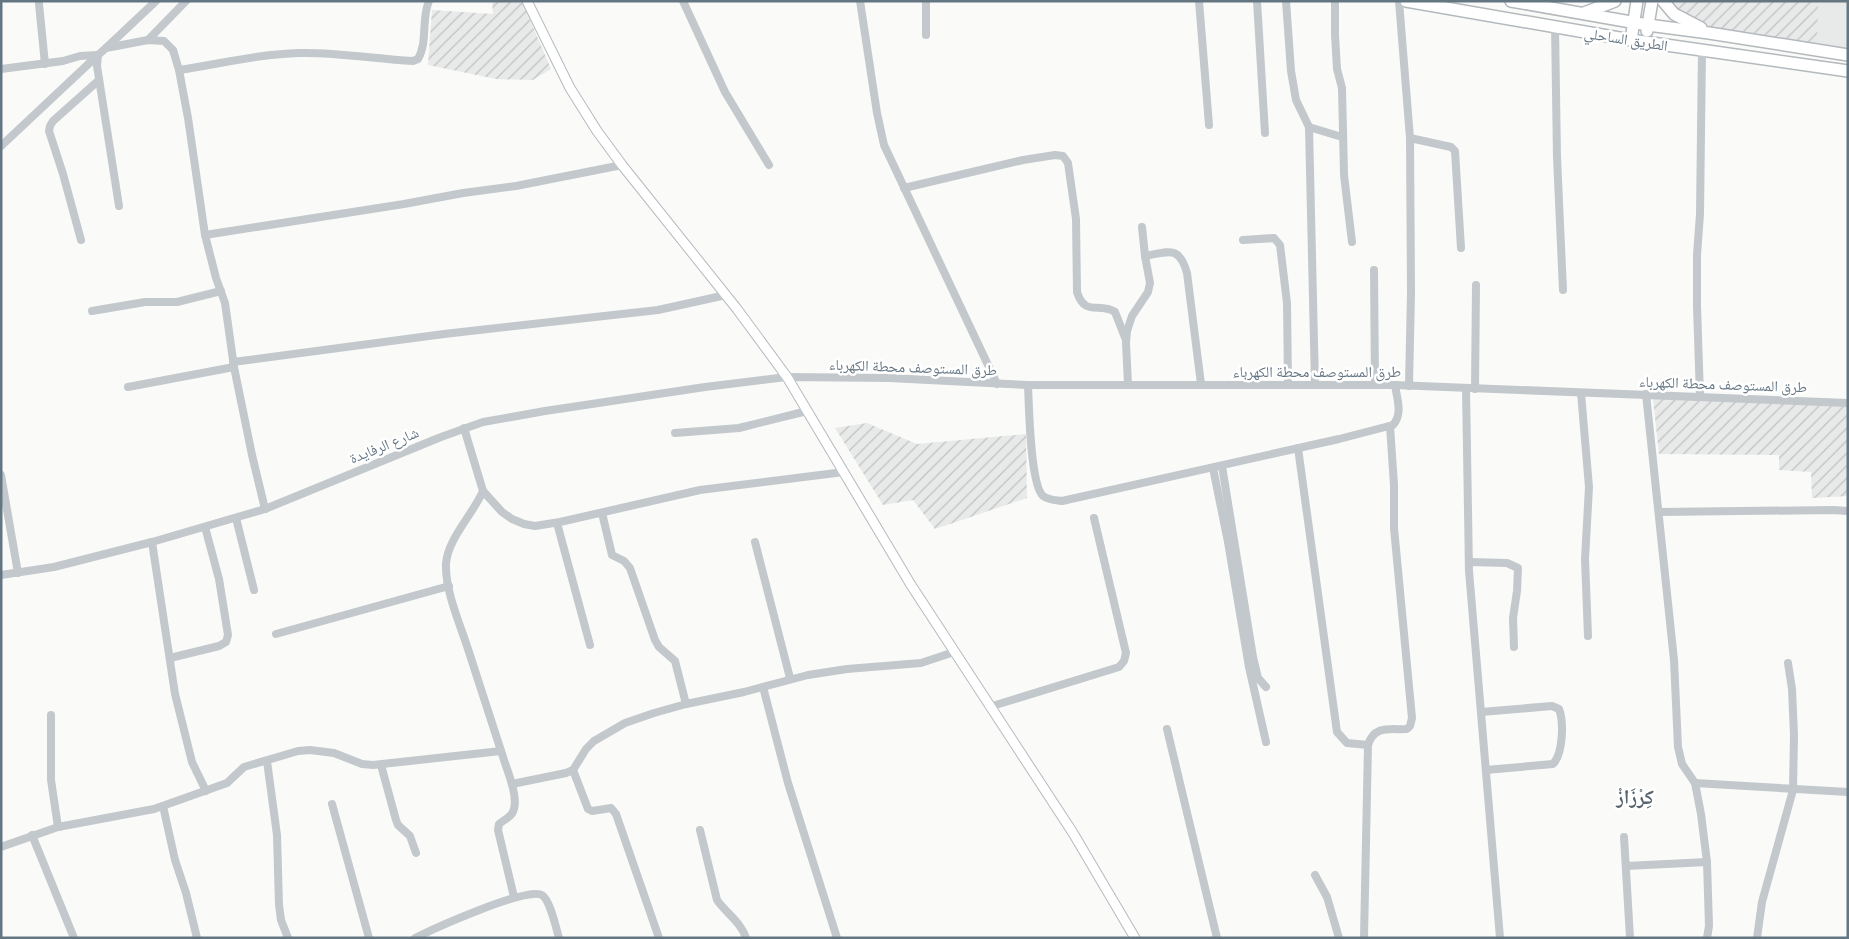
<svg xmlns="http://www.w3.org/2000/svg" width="1849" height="939" font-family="Ubuntu,'Noto Naskh Arabic',sans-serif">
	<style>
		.built { fill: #e8e9e9 }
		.industrial { fill: url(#industrial-furrows) }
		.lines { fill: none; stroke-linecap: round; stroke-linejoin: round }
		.major-casing { stroke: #b5babe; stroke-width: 11 }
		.highway-casing { stroke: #b4b9bd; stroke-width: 14 }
		.minor { stroke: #c3c8cc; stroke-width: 8 }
		.major { stroke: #fff; stroke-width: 9 }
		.highway { stroke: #fff; stroke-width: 11 }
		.labels { text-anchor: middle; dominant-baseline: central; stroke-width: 5; stroke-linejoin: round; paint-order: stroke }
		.street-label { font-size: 15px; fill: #657683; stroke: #fff }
		.district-label { font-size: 20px; font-weight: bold; fill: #57646e; stroke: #fff }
	</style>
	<defs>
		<pattern id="industrial-furrows" width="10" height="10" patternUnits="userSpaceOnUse" patternTransform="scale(1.25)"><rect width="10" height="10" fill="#e8e9e9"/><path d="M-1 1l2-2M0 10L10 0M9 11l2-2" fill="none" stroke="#c0c1c2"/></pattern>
	</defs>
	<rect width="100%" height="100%" fill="#fafaf8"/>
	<path class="built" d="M1663,1H1848V55Z"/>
	<g class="industrial">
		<path d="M492,1H522L551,69L533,80L496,79L428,65L432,10L493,14Z"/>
		<path d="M1663,1H1818L1817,50L1709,33Z"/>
		<path d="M1652,391L1848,404V496L1812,498L1811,472L1779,470V455L1659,454Z"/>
		<path d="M867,423L917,444L1026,434L1027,498L935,529L913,500L883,505L835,428Z"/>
	</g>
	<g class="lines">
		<defs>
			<path id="major" d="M527,1L570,88L597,131L622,165L737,309L787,377L911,585L1073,833L1135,938"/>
			<g id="highway">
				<path d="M1406,1L1631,40L1848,71"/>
				<path d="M1511,1L1648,25L1709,33L1848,55"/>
				<path d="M1663,1L1674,14L1701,28"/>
				<path d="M1584,13L1615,1"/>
				<path d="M1647,31L1652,1"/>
				<path d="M1631,40L1637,1"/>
			</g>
		</defs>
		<use href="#major" class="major-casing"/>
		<use href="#highway" class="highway-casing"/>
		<g class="minor">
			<path d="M683,1L725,92L769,165"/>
			<path d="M860,1L877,113L884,145L997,384"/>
			<path d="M926,1V35"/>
			<path d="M1199,1L1209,125"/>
			<path d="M1257,1L1265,133"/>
			<path d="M1286,1L1291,71L1296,100L1309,127L1315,385"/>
			<path d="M1335,1V35L1337,69L1342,88L1344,175L1352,242"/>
			<path d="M1399,1L1410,138L1411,292L1409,386"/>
			<path d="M39,4L45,64"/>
			<path d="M1555,27L1557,157L1563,290"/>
			<path d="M148,40L186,1"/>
			<path d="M106,48L156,1"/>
			<path d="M98,55L97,66L119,206"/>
			<path d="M1,69L63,61L80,56L98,55L106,48L148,40L164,41L173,50L179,70L188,118L205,235L216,278L225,303L234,367L252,455L265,509"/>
			<path d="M179,70C219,64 259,54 299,53C337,52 375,59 413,61L418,59C428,42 421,19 429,1"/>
			<path d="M1309,127L1342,137"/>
			<path d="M1410,138L1451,147L1455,151L1461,248"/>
			<path d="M1,146L98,55"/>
			<path d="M904,188L1023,160L1055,155L1063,156L1068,163L1076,219L1077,292C1085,317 1099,302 1115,312L1126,340"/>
			<path d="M205,235L404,204L463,193L516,186L622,165"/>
			<path d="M81,240L63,174L49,131L50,126L53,121L99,80"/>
			<path d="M1243,240L1274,238L1280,245L1287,303L1288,384"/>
			<path d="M1145,256C1169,252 1179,245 1187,273L1201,384"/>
			<path d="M1374,270L1375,385"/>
			<path d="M92,311L145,302H177L221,291"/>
			<path d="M233,362L444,334L658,310L726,295"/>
			<path d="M1128,384L1126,343L1127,331L1132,316L1148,292L1150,283L1145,256L1142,227"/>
			<path d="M1028,385C1029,405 1030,484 1043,496C1048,500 1056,500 1062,501L1339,439L1393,425C1403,414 1397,399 1395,385"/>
			<path d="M128,387L234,367"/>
			<path d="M1466,389L1469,571L1500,938"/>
			<path d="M1475,389L1476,285"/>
			<path d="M1581,393L1589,487L1585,559L1588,636"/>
			<path d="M1646,394L1674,660L1678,747L1682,764L1695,783L1701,814L1707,862L1709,926L1707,938"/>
			<path d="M1700,397L1697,306V255L1700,214L1702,50"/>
			<path d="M464,428L483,491C473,514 447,540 446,564C445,591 460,624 468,649C480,685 491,721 503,757C507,770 518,795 514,809C512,817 505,819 499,824L498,830L514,897"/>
			<path d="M675,433L739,428L807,411"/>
			<path d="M1298,448L1337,732L1347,743L1368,745"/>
			<path d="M1222,466L1253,657L1258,678L1266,687"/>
			<path d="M1213,468L1228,542L1249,667L1266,742"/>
			<path d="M1,475L18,573"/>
			<path d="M483,491L502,512L512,519L524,524L535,526L560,522L700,490L844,472"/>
			<path d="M1659,512L1833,510L1848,511"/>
			<path d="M602,513L612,555L624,561L630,568L655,640L659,647L675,661L686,704"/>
			<path d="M236,518L254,590"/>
			<path d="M557,523L590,645"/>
			<path d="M152,542L175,694L192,762L206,791"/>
			<path d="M755,542L790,678"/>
			<path d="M1469,562L1507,563L1518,568L1517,591L1513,618L1514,647"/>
			<path d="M1,575L54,567L152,542L265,509L441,437L483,422L545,411L705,387L787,377L889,378L1028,385H1395L1848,403"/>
			<path d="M276,634L449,586"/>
			<path d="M170,658L219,646L226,642L228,635L219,579L205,527"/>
			<path d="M763,687L788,783L837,938"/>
			<path d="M989,707L1119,667L1124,661L1126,653L1094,518"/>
			<path d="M1481,712L1552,706L1559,709C1564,722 1563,754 1553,764L1486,770"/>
			<path d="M51,715V780L58,827"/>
			<path d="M1167,729L1217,938"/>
			<path d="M267,761L277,835L279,905L281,920L288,938"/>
			<path d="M381,765L396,820L398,825L410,836L416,853"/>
			<path d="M573,770L588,809L592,811L611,808L616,814L659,938"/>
			<path d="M1695,783L1848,792"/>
			<path d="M512,784L566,773L573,770L586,749L594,741L625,723L654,713L686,704L744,692L808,675L847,669L921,663L954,652"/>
			<path d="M332,804L369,938"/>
			<path d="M163,806L175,860L186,893L197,938"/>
			<path d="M700,830L717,900C726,913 741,922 746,938"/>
			<path d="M32,835L74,938"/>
			<path d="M1624,837L1630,938"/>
			<path d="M1,847L58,827L154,809L227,783L244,767L298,751L310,750L334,753L362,764L373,765L501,751"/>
			<path d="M1626,866L1707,862"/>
			<path d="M1315,875L1327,897L1339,938"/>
			<path d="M415,938C433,929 528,886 542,895C550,900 556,928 559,938"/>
			<path d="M1364,938L1368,745C1374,725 1389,730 1407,729L1410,726L1412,718L1394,528V485L1390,426"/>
			<path d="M1757,938L1762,902L1793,790L1794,735L1792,689L1788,663"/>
		</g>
		<use href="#major" class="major"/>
		<use href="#highway" class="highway"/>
	</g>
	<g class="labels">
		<g class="street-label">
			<text transform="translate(1626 39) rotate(9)">الطريق الساحلي</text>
			<text transform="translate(913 367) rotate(2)">طرق المستوصف محطة الكهرباء</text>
			<text x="1317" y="371">طرق المستوصف محطة الكهرباء</text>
			<text transform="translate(1723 384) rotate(2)">طرق المستوصف محطة الكهرباء</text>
			<text transform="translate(384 445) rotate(-22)">شارع الرفايدة</text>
		</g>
		<g class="district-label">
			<text x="1635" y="796">كِرْزَازْ</text>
		</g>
	</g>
	<rect width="1849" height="939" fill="none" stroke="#657683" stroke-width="5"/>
</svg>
